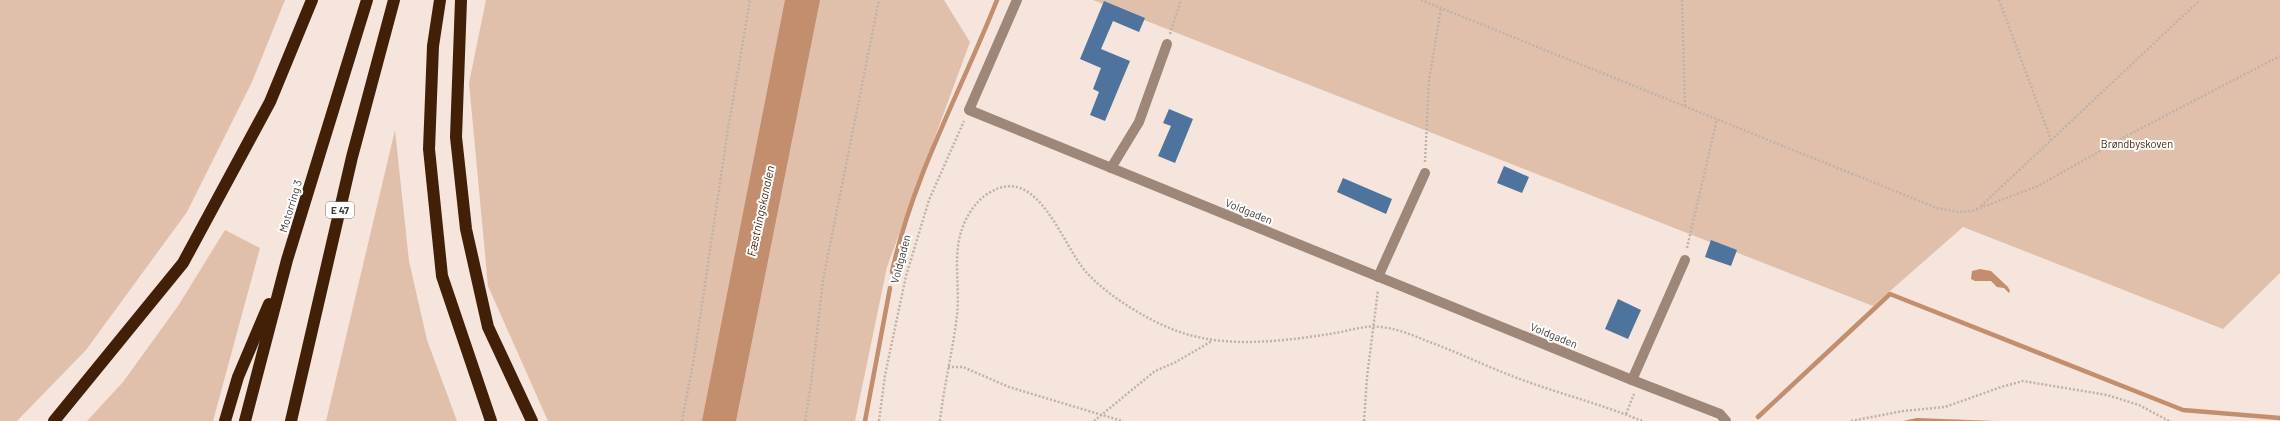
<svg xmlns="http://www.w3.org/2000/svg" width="2280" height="421" font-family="Barlow,sans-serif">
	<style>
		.green { fill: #e1c0ab }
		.water { fill: #c28e6d }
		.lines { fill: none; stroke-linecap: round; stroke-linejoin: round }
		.stream { stroke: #c28e6d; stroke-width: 4.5 }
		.building { fill: #4e739d }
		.path { stroke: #bfb2aa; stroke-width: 2.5; stroke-dasharray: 2 2; stroke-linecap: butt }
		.minor { stroke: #9e8779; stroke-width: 10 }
		.highway { stroke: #422007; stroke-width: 12 }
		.labels { text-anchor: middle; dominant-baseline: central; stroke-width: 4; stroke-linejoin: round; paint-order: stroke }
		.shield { fill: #fff; stroke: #7a7673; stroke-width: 1 }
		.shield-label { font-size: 10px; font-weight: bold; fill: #413b37 }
		.park-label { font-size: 11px; fill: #4a270d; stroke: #fff }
		.street-label { font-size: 11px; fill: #413b37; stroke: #fff }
		.water-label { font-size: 12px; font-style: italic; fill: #421f05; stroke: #fff }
	</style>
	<rect width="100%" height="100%" fill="#f5e5dc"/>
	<g class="green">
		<path d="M0,0H285L252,82L187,212L86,350L17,421H0Z"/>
		<path d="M486,0H944L970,42L887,267L855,421H548L488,286L469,83Z"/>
		<path d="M1093,0H2280V273L2223,329L1963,227L1873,306Z"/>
		<path d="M395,130L409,261L427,340L457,421H326Z"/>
		<path d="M225,230L260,248L213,421H87L123,382L178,306Z"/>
	</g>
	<g class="water">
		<path d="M785,0H820L736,421H702Z"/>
		<path d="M1980,269L1991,271L2008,287L2010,291L2009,293L2004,288L1997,287L1991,281H1975L1971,279L1972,271Z"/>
		<path d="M1917,418L1995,421H1903Z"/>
	</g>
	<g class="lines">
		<g class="stream">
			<path d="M892,272C912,178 962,89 997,0"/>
			<path d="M1758,417L1890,294L2183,410L2280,418"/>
			<path d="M865,421L890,288"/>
		</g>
	</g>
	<g class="building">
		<path d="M1104,1L1145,18L1139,32L1113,21L1101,49L1130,61L1105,121L1090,115L1099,92L1093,89L1101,68L1080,59Z"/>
		<path d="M1169,109L1193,119L1175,163L1158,156L1171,126L1163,123Z"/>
		<path d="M1504,166L1529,177L1522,193L1497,183Z"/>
		<path d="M1343,178L1392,199L1386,214L1337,192Z"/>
		<path d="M1711,240L1737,250L1731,266L1705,257Z"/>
		<path d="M1618,299L1641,310L1628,339L1605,329Z"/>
	</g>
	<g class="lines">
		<g class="path">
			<path d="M1421,0L1937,208L1959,212L1972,211L2038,186L2134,132L2280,56"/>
			<path d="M1682,0L1685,107"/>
			<path d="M1999,0L2051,140"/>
			<path d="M1170,34L1181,0"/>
			<path d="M1425,162L1429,80L1441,8"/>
			<path d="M1981,206L2200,0"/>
			<path d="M1687,248L1717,119"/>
			<path d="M948,367H963L1009,387L1122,421"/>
			<path d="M1626,414L1634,394"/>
			<path d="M682,421L694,358L728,129L750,0"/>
			<path d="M805,421L811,384L823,280L879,0"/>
			<path d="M879,421L885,375L906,276L929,200L964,121"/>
			<path d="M940,421C944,385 953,350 957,315C960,288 953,258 961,232C965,218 976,200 989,193C1038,162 1062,246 1087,273C1107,295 1144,318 1172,329C1223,350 1284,341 1336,333C1351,330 1366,325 1380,327C1396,328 1412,335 1427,341C1462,354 1496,371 1531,383C1568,396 1606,406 1642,421"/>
			<path d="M1094,421L1155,371L1174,363L1212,341"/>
			<path d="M1364,421L1367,377L1378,290"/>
			<path d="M1851,421L1903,411L1945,407L2001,387L2023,381L2107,395L2139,405L2169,421"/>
		</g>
		<g class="minor">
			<path d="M1017,0L969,110L1632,380L1720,414L1726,421"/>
			<path d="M1111,168L1139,122L1167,44"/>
			<path d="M1378,277L1425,173"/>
			<path d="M1632,380L1685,260"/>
		</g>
		<g class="highway">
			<path d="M440,0L433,46L429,149L442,276L491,421"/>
			<path d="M461,0L456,137L466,229L488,327L532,421"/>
			<path d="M54,421L183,263L270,102L312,0"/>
			<path d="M225,421L238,377L269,304"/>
			<path d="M245,421L287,260L367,0"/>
			<path d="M291,421L352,157L394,0"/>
		</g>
	</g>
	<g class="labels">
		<rect class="shield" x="326" y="202" width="28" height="16" rx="3"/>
		<g class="shield-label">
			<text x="340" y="210">E 47</text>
		</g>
		<g class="park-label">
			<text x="2137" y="143">Brøndbyskoven</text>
		</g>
		<g class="street-label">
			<text transform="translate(290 206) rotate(-73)">Motorring 3</text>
			<text transform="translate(1249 211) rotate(22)">Voldgaden</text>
			<text transform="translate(900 259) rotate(-75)">Voldgaden</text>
			<text transform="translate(1554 335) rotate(22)">Voldgaden</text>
		</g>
		<g class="water-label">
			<text transform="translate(760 211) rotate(-78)">Fæstningskanalen</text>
		</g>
	</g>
</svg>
